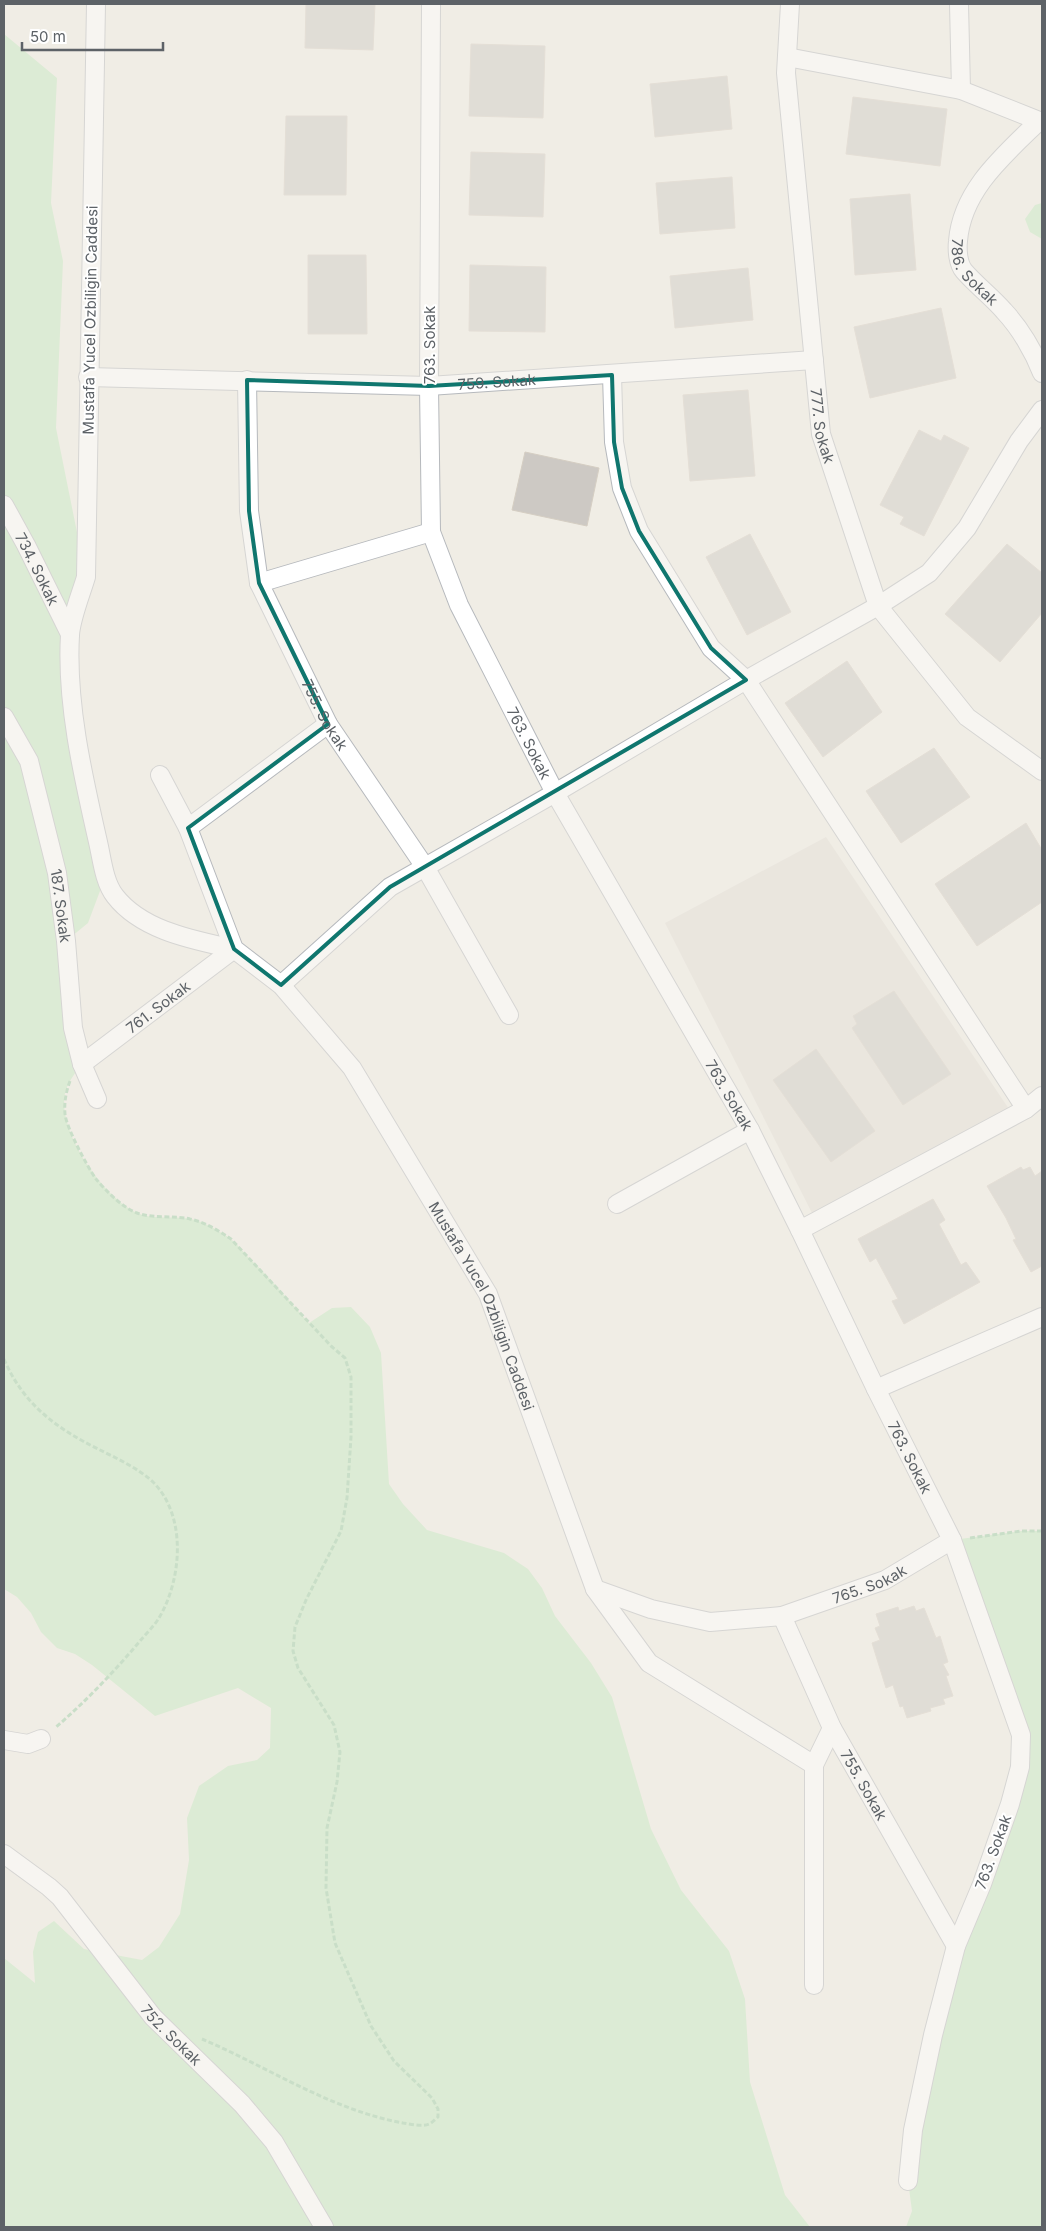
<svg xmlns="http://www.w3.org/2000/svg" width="1046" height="2231" font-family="Inter,sans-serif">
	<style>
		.education { fill: #e2ded6 }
		.green { fill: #c4e9c0 }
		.building { fill: #cdc9c4; stroke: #d5cec3 }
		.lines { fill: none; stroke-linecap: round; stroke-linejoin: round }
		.street-casing { stroke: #b6b9bd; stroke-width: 20 }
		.path { stroke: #9acda4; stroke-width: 3; stroke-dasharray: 5 2.5; stroke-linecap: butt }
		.street { stroke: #fff; stroke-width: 18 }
		.marked { fill: none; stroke: #0f766e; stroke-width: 4; stroke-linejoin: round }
		.labels { text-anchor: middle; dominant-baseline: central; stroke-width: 4; stroke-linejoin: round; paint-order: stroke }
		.street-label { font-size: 15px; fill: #5d6267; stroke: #fff }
	</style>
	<rect width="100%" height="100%" fill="#f0ede5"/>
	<path class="education" d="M826,837L1009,1109L813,1215L665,923Z"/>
	<g class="green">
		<path d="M4,34L57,78L51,203L63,261L56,428L86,577L70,634L106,875L88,923L66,941L82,1064C75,1073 68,1082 65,1093C57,1131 102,1195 135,1212C152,1221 173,1215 191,1219C205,1222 217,1230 228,1237C237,1243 243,1252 250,1259C271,1279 290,1302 309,1323L332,1308L351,1307L370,1327L381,1353L389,1484L403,1504L427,1530L504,1553L528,1569L542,1588L555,1616L591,1663L612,1697L651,1829L681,1890L729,1951L745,1999L750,2082L785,2195L810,2227H4V1958L35,1983L33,1952L38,1932L54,1921L84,1949L142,1960L159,1947L180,1914L189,1860L187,1818L199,1786L228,1766L257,1760L270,1748L271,1708L238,1688L155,1716L92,1665L75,1654L57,1648L41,1632L31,1613L17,1597L4,1589Z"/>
		<path d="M1042,203V239L1030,232L1025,219L1035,205Z"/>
		<path d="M1021,1531H1042V2227H906L912,2211L908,2181L913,2130L1021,1735L952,1540Z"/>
	</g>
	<g class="building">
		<path d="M306,4H375L373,50L305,48Z"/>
		<path d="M471,44L545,46L543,118L469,116Z"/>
		<path d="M727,76L732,129L655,137L650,84Z"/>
		<path d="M853,97L947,109L940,166L846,154Z"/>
		<path d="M286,116H347L346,195H284Z"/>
		<path d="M471,152L545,154L543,217L469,215Z"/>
		<path d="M732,177L735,228L660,234L656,183Z"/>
		<path d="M910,194L916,270L855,275L850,199Z"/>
		<path d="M308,255H366L367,334H308Z"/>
		<path d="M470,265L546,267L545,332L469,331Z"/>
		<path d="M748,268L753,320L675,328L670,276Z"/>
		<path d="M941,308L956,378L870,398L854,327Z"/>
		<path d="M748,390L755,476L690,481L683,395Z"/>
		<path d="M919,430L941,441L944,435L969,448L924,536L900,524L904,517L880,505Z"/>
		<path d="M525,452L599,468L587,526L512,510Z"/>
		<path d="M750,534L791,612L747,635L706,557Z"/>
		<path d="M1007,544L1042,573V613L1000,662L945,614Z"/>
		<path d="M847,661L882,712L823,757L785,703Z"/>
		<path d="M934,748L970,797L901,843L866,791Z"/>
		<path d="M1026,823L1042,850V902L977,946L935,884Z"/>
		<path d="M894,991L951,1074L903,1105L852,1028L857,1024L853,1016Z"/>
		<path d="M816,1049L875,1131L831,1162L773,1080Z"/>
		<path d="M1021,1167L1023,1170L1030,1167L1035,1176L1042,1171V1266L1031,1272L1013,1240L1016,1239L1006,1218L987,1186Z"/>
		<path d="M933,1199L945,1220L939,1224L961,1265L966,1262L980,1282L904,1324L892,1301L898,1299L876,1258L870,1262L858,1239Z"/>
		<path d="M914,1606L916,1611L924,1608L936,1638L940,1636L948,1662L943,1664L949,1675L946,1676L953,1696L943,1699L945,1704L930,1708L931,1711L907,1718L903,1706L900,1707L893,1685L886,1688L872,1643L880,1640L875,1628L880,1626L876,1614L898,1607L899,1611Z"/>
	</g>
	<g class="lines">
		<defs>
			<g id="street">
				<path d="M96,4L86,577C81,594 71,618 70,635C66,703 83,776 98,842C102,859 104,882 115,896C142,931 194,940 234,949"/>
				<path id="s1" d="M431,4L429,386L431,532L459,605L555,793L750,1130L800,1230L876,1389L952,1540L1021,1735L1020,1767L1010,1804L982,1884L956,1946L933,2035L913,2130L908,2181"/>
				<path id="s2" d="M790,4L786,73L821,434L878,606L967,717L1042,771"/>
				<path d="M959,4L961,90"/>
				<path d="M787,57L961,90L1042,122"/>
				<path id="s3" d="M1039,121C1004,155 962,190 958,241C957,250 958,264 964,271C976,285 992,297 1004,311C1020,328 1034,352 1042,373"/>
				<path d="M612,375L614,442L622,488L639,531L711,648L746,680L1026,1109"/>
				<path id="s4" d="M88,377L429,386L814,360"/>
				<path id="s5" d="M247,380L249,511L259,583L328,724L425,867L509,1015"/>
				<path id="s6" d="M4,505L26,545L70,634"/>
				<path d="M259,583L431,532"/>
				<path id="s7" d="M4,717L29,761L57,873L66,941L73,1028L82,1064L97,1099"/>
				<path id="s8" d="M160,775L188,828L234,949L281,985L352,1068L488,1294L595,1589L649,1663L814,1765L832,1728"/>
				<path d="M188,828L328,724"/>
				<path d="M281,985L390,887L555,793L746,680L878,606L929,573L967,528L1019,441L1042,410"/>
				<path id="s9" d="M82,1064L234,949"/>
				<path d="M617,1204L750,1130"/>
				<path d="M800,1230L1026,1109L1042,1096"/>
				<path d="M876,1389L1042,1317"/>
				<path id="s10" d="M595,1589L651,1609L710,1622L782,1616L885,1580L952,1540"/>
				<path id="s11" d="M782,1616L832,1728L956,1946"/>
				<path d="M4,1740L28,1744L41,1739"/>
				<path d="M814,1765V1985"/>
				<path id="s12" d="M4,1854L49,1887L60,1897L153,2017L242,2104L274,2142L324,2227"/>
			</g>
		</defs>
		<use href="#street" class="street-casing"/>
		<g class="path">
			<path d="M70,1081C66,1092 64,1102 65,1114C66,1127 88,1168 96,1179C106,1191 123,1208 137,1213C154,1219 173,1215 190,1219C205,1222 219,1231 231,1239L331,1346L345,1358L351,1377V1437L347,1498L341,1531L306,1600L295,1627L293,1651L298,1668L334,1725L340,1752L337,1782L327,1828L326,1888L335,1943L371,2026L394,2061L432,2098L438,2109V2117C435,2119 432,2123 429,2124C421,2127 411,2124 403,2123C331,2110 268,2067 202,2039"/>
			<path d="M4,1359C23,1404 56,1428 98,1449C116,1458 138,1468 153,1482C187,1516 182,1579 159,1618C154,1626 146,1634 140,1641C114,1672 85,1702 55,1728"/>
			<path d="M970,1538L1021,1531H1042"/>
		</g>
		<use href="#street" class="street"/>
	</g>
	<path d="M0 0H1046V2231H0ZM612,375L614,442L622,488L639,531L711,648L746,680L390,887L281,985L234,949L188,828L328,724L259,583L249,511L247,380L429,386Z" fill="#f0ede5" fill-opacity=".55" fill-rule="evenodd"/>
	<path class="marked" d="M612,375L614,442L622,488L639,531L711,648L746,680L390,887L281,985L234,949L188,828L328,724L259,583L249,511L247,380L429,386Z"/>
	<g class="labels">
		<g class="street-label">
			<text stroke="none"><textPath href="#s3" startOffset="185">786. Sokak</textPath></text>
			<text transform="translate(90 320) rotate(-89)">Mustafa Yucel Ozbiligin Caddesi</text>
			<text transform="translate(429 345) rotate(-90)">763. Sokak</text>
			<text stroke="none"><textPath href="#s4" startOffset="409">759. Sokak</textPath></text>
			<text stroke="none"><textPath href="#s2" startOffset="424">777. Sokak</textPath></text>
			<text stroke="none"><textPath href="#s6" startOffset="72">734. Sokak</textPath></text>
			<text stroke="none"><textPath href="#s5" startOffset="351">755. Sokak</textPath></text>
			<text stroke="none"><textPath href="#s1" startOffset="761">763. Sokak</textPath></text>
			<text stroke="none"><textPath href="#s7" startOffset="199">187. Sokak</textPath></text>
			<text stroke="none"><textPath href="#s9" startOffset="95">761. Sokak</textPath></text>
			<text stroke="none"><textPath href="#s1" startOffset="1166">763. Sokak</textPath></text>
			<text stroke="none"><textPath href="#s8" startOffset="630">Mustafa Yucel Ozbiligin Caddesi</textPath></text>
			<text stroke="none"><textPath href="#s1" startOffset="1571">763. Sokak</textPath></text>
			<text stroke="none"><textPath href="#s10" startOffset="285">765. Sokak</textPath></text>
			<text stroke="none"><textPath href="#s11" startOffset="188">755. Sokak</textPath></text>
			<text transform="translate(993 1852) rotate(-70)">763. Sokak</text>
			<text stroke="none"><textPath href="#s12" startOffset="248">752. Sokak</textPath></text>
		</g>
	</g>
	<rect width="1046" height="2231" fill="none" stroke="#5d6267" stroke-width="10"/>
	<path d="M22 42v8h141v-8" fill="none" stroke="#5d6267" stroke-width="2.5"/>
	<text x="30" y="42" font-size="15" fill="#5d6267" stroke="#ffffff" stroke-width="4" paint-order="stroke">50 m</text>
</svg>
